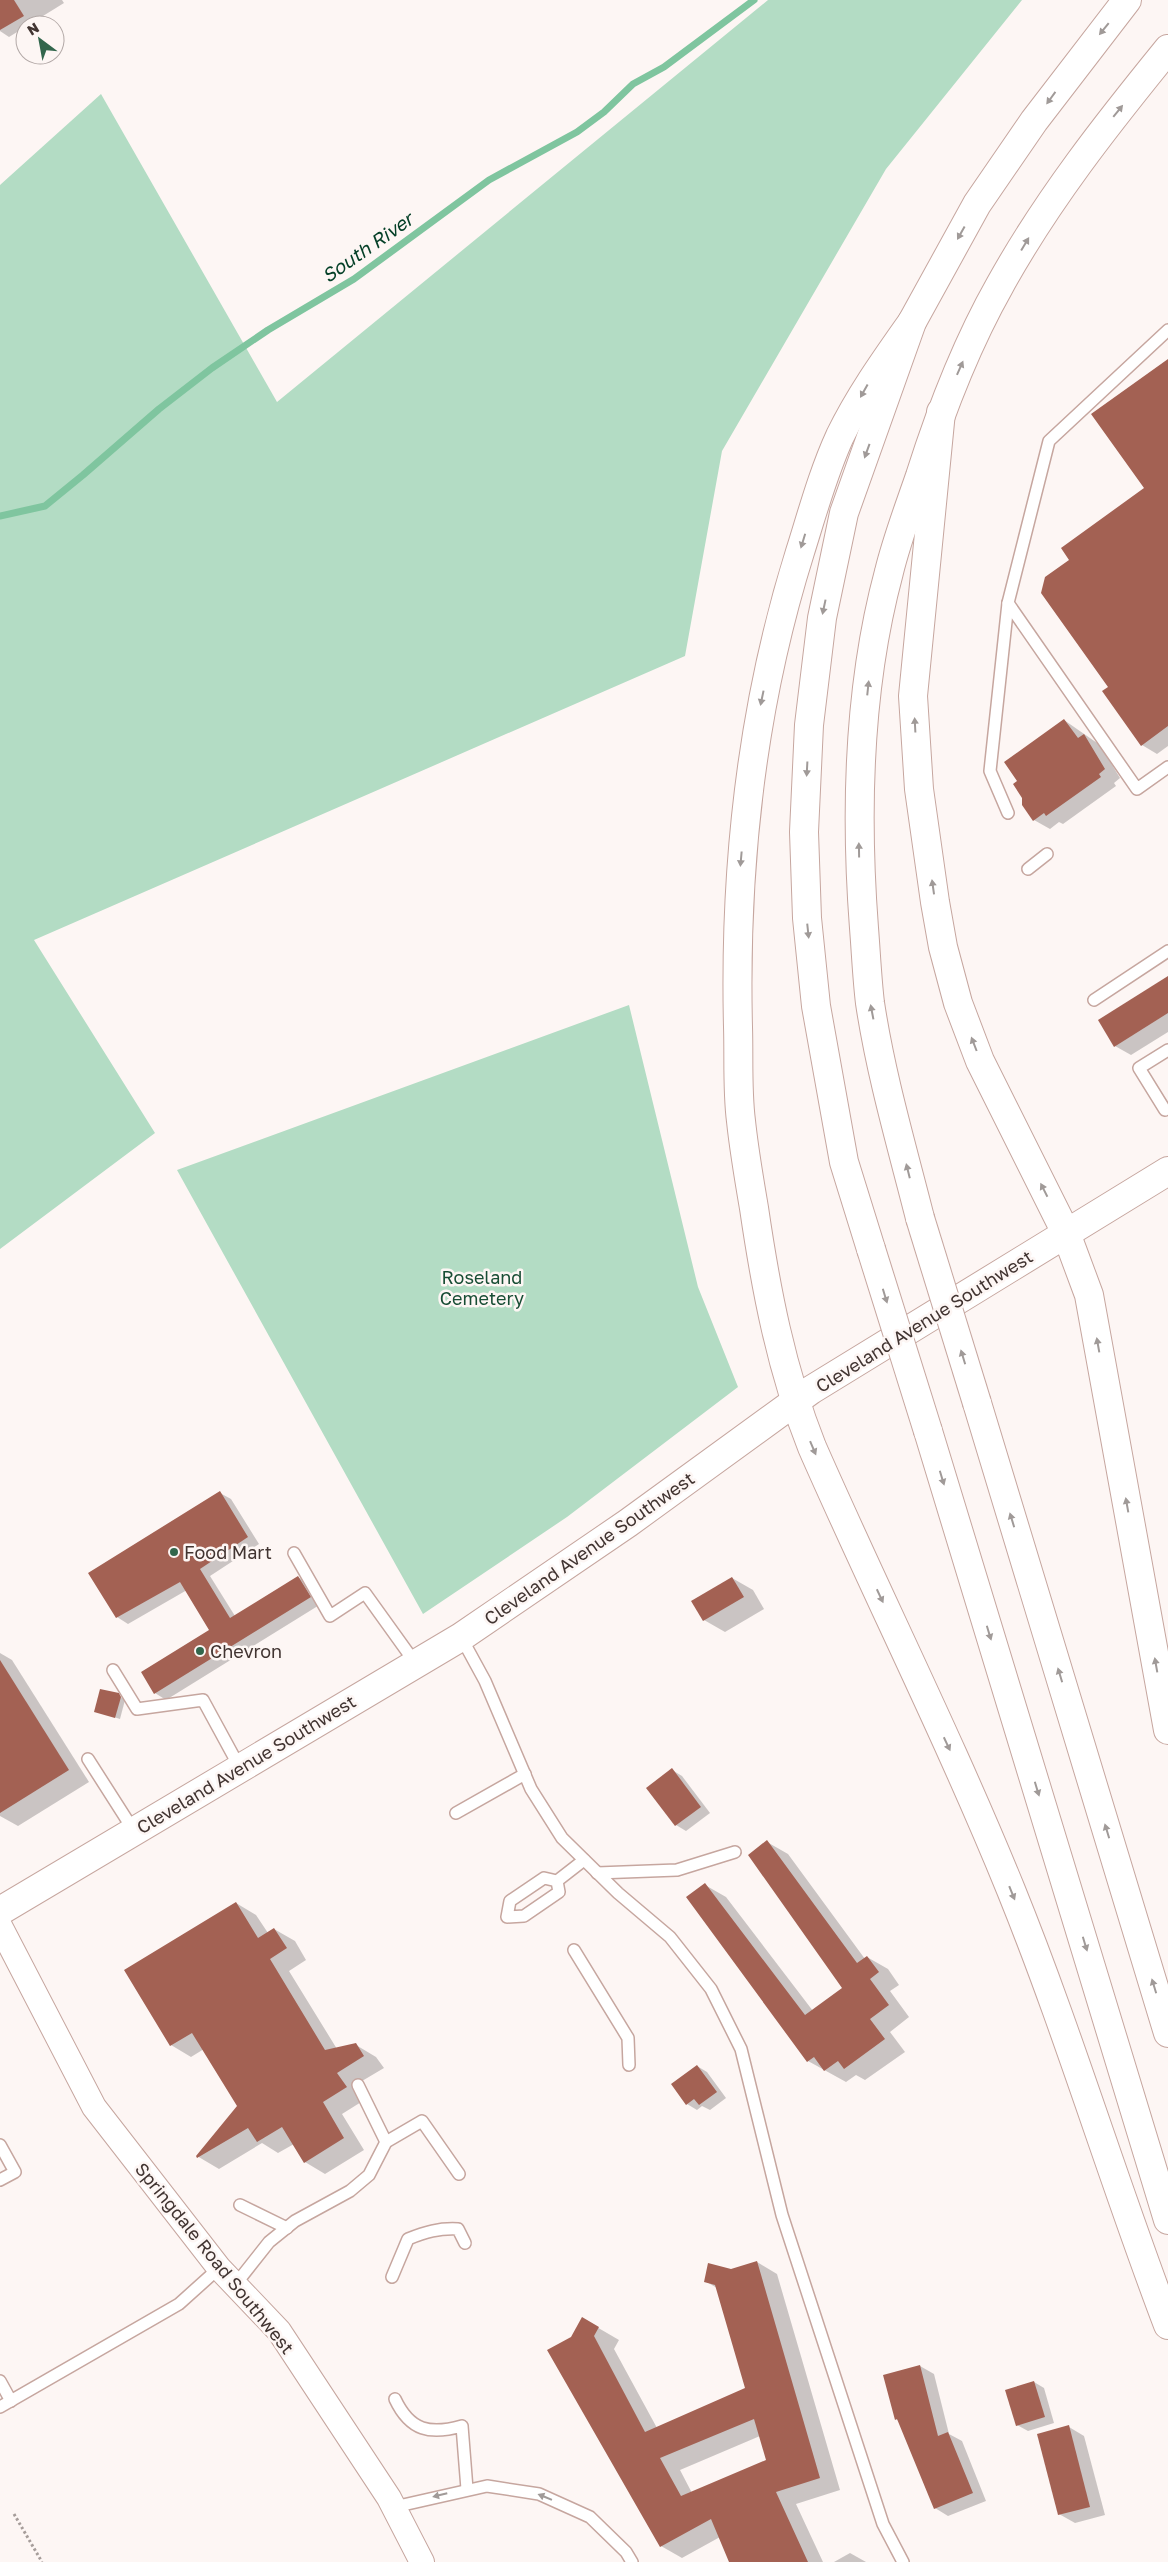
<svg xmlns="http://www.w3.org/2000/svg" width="1168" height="2562" font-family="'Golos Text',sans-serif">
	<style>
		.green { fill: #b3dcc4 }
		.shadow { fill: #0003; fill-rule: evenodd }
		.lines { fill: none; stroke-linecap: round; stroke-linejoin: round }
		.stream { stroke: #7fc59f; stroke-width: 7 }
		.building { fill: #a36153; fill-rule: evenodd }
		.lane-casing { stroke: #c6a69f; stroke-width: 14 }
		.street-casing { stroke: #c6a69f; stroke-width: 26 }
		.secondary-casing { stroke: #c6a69f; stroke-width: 30 }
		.highway-casing { stroke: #c6a69f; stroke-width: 30 }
		.path { stroke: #a69d9a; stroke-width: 3; stroke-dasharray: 2.5 2.5; stroke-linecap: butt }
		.lane { stroke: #fff; stroke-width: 11 }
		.street { stroke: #fff; stroke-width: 24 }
		.secondary { stroke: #fff; stroke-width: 28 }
		.highway { stroke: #fff; stroke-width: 28 }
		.highway-bridge-casing { stroke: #c6a69f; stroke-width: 30; stroke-linecap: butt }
		.highway-bridge { stroke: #fff; stroke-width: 28 }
		.oneway { fill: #a09a98 }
		.poi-dot { fill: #32664c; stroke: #fdf6f4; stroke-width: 2 }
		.labels { text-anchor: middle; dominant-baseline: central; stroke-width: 5; stroke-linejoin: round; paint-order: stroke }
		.park-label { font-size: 18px; fill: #174d34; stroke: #fdf6f4 }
		.street-label { font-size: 18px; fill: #413431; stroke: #fdf6f4 }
		.poi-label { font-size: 18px; fill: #413431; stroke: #fdf6f4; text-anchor: start }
		.water-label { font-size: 19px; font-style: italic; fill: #054028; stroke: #fdf6f4 }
	</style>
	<rect width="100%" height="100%" fill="#fdf6f4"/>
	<g class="green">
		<path d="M768,0H1022L886,169L722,451L685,656L34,940L155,1133L0,1249V185L101,94L277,402Z"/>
		<path d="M629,1005L698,1287L738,1387L567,1517L423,1614L177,1170Z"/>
	</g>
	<g class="shadow">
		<path d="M0,0H62L64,3L9,37L0,31Z"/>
		<path d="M1168,361V746L1157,754L1142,745L1110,687L1071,560L1145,489Z"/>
		<path d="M1064,720L1100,745L1120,778L1114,783L1116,786L1063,824L1059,822L1050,829L1034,820L1023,804L1024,798L1019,781Z"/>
		<path d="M1168,978V1032L1131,1055L1115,1046Z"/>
		<path d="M220,1493L231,1499L259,1544L210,1576L235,1616L298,1577L310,1584L321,1604L166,1700L155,1693L211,1630L187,1590L128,1624L117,1617Z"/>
		<path d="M732,1578L753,1590L764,1609L725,1632L704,1620Z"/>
		<path d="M0,1653L12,1660L89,1782L18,1826L0,1816Z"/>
		<path d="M118,1695L125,1700L120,1719L95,1711Z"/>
		<path d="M672,1770L682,1776L710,1813L686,1831L676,1825Z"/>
		<path d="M767,1842L788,1854L865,1959L867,1957L888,1969L899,1985L890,1991L909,2017L890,2032L905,2052L865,2080L856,2075L846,2082L808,2061L688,1897L705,1885L726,1897L813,2011L843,1988Z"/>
		<path d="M236,1903L256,1915L268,1933L274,1929L295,1941L306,1960L289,1971L337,2049L356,2045L376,2057L384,2068L357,2084L366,2099L342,2114L364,2150L325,2174L305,2162L294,2144L278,2153L262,2143L219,2169L197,2156L238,2106L204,2049L191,2057L171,2045Z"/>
		<path d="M697,2066L707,2072L726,2098L710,2110L702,2106L697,2110L687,2104Z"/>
		<path d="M757,2262L777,2274L840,2490L796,2504L823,2562H730L720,2537L682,2558L661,2546L572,2338L583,2319L619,2340L614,2349L657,2428L746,2389L717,2288L705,2281ZM760,2436L767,2461L692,2493L680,2470Z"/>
		<path d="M920,2366L934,2374L949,2434L962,2441L986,2501L948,2516L935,2508L899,2421L896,2419Z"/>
		<path d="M1034,2382L1044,2388L1054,2423L1028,2431L1017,2425Z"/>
		<path d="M1069,2427L1084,2436L1105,2515L1075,2523L1059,2514Z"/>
		<path d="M850,2553L866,2562H834Z"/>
	</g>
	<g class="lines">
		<path class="stream" d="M0,516L45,506L83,475L159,409L212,368L268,330L354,279L489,180L577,132L604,112L633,84L664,67L754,0"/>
	</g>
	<g class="building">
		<path d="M0,0H14L24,16L0,30Z"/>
		<path d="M1168,359V726L1141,746L1102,691L1108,687L1041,593L1045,577L1069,560L1061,548L1144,488L1091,414Z"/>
		<path d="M1064,719L1078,738L1084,734L1105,769L1099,774L1101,777L1046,816L1044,813L1033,821L1022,805V798L1013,784L1017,781L1004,762Z"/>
		<path d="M1168,976V1013L1114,1047L1098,1020Z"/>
		<path d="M220,1491L248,1537L200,1569L230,1618L298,1576L311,1597L154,1694L141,1672L209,1630L180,1582L116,1618L88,1573Z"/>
		<path d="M732,1577L744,1597L703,1621L691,1601Z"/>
		<path d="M0,1660L69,1770L0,1813Z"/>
		<path d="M100,1689L119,1693L121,1697L115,1718L94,1712Z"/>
		<path d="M672,1768L701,1807L675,1826L646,1788Z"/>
		<path d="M767,1840L857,1963L867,1956L879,1972L870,1979L889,2005L870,2019L885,2039L844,2069L838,2061L824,2071L814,2057L807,2062L686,1897L705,1883L805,2015L842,1988L748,1855Z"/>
		<path d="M236,1902L258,1938L274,1928L287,1948L270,1959L325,2050L356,2043L364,2056L337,2073L347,2087L323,2102L344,2138L304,2163L282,2127L257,2142L248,2128L197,2158L196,2156L237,2106L192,2033L170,2046L124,1970Z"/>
		<path d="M697,2065L717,2092L699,2105L694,2099L686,2105L671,2084Z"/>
		<path d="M757,2261L820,2478L776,2492L808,2562H729L711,2519L660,2547L547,2350L571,2337L582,2317L599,2327L594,2336L645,2432L745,2388L715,2285L704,2282L708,2263L731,2269ZM754,2419L766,2460L681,2496L660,2458Z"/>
		<path d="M920,2365L938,2436L948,2432L973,2493L934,2509L897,2419L895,2420L883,2375Z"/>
		<path d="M1034,2381L1045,2417L1016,2426L1005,2390Z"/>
		<path d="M1069,2425L1090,2507L1058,2515L1037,2434Z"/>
	</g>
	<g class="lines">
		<defs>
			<g id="lane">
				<path d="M1168,330L1049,441L1008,603L1137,789L1168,767"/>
				<path d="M1008,603L990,771L1008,813"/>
				<path d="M1028,869L1047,854"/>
				<path d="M1094,1000L1168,951"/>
				<path d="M1165,1110L1139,1068L1168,1050"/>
				<path d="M294,1553L330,1616L365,1593L416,1664"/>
				<path d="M461,1637L485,1681L531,1789L562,1838L618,1893L670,1937L711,1989L741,2049L782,2215L883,2524L903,2562"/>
				<path d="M113,1670L137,1709L203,1700L240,1768"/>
				<path d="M88,1759L134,1831"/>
				<path d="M456,1813L525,1774"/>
				<path d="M597,1873L677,1870L735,1852"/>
				<path d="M557,1881L559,1892L524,1916L507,1917L510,1901L544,1878L557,1881L584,1860"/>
				<path d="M574,1950L628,2038L629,2065"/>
				<path d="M358,2085L386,2142"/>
				<path d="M0,2145L15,2172L0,2180"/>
				<path d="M240,2205L287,2228"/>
				<path d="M392,2277L408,2239C425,2232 439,2228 458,2229L465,2243"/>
				<path d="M235,2285L269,2242L295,2221L350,2191L369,2175L386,2142L422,2121L459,2174"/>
				<path d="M0,2381L11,2401"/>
				<path d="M395,2399C410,2431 430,2435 462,2426L467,2489"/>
				<path d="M0,2407L179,2304L219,2268"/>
				<path d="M394,2507L487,2486L539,2494L590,2517L626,2552L632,2562"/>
			</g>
			<path id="street" d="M0,1926L94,2107L219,2268L279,2331L389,2498L422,2562"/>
			<path id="secondary" d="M0,1911L461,1637L628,1523L811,1390L1168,1171"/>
			<g id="highway">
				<path d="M912,322C886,359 860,395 840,436C823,473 812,514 800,552C751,708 734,865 738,1027C739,1058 737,1090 741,1121C744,1150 749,1179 754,1208C766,1290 781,1369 812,1447C877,1595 950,1740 1011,1890C1069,2033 1113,2181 1168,2325"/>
				<path d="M941,412L913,696L919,789L935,902L943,947L958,1003L980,1061L1066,1233L1089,1295L1168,1730"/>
				<path d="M920,1218C902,1147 881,1076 870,1003C867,978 866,953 864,928C855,810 858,687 889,572C897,539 909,508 920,476C941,410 966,345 1000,285C1047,200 1107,124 1168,49"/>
				<path d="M871,1249L844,1162L816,1006L807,918L804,832L809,725L822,618L844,513L912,322L977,204L1034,121L1127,0"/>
				<path d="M977,1403L1168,2033"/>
				<path d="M928,1431L1168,2220"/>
			</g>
		</defs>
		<use href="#lane" class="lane-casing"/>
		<use href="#street" class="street-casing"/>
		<use href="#secondary" class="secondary-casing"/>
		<use href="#highway" class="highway-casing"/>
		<path class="path" d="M14,2514L42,2562"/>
		<use href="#lane" class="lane"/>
		<use href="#street" class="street"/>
		<use href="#secondary" class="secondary"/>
		<use href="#highway" class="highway"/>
		<defs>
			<g id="highway-bridge">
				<path d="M920,1218L977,1403"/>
				<path d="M871,1249L928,1431"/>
			</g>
		</defs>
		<use href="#highway-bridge" class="highway-bridge-casing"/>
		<use href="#highway-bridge" class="highway-bridge"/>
	</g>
	<defs><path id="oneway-solid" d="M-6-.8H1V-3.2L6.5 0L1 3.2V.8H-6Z" transform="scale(1.25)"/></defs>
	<g class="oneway">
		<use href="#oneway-solid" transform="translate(1104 29) rotate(129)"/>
		<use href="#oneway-solid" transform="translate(1051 98) rotate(126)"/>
		<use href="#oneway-solid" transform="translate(1118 111) rotate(-51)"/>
		<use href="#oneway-solid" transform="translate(961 233) rotate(119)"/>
		<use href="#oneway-solid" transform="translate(1025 244) rotate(-59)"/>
		<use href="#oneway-solid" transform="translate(960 368) rotate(-66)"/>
		<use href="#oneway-solid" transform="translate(864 391) rotate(119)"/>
		<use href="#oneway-solid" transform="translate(867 451) rotate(110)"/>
		<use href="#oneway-solid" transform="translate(803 541) rotate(107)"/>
		<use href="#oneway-solid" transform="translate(824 607) rotate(102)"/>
		<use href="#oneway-solid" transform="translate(868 688) rotate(-84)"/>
		<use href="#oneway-solid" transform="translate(762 698) rotate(102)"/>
		<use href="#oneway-solid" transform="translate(915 725) rotate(-93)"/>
		<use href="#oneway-solid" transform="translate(807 769) rotate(93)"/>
		<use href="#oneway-solid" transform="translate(859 850) rotate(-91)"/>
		<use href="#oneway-solid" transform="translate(741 859) rotate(95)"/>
		<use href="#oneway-solid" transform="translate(933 887) rotate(-98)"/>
		<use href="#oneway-solid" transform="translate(808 931) rotate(84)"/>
		<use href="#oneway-solid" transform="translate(872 1012) rotate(-101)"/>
		<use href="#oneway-solid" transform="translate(974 1044) rotate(-111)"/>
		<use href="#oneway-solid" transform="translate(908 1171) rotate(-104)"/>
		<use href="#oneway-solid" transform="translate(1044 1190) rotate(-117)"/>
		<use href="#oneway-solid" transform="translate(885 1296) rotate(73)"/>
		<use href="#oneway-solid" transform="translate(1098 1345) rotate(-100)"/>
		<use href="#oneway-solid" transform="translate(963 1357) rotate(-107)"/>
		<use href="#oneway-solid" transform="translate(813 1448) rotate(67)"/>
		<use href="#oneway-solid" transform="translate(942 1478) rotate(73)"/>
		<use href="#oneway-solid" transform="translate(1127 1505) rotate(-100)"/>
		<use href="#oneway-solid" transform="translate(1012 1520) rotate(-107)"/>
		<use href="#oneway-solid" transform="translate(880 1596) rotate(65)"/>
		<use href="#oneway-solid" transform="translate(989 1633) rotate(73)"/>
		<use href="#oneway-solid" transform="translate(1156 1665) rotate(-100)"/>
		<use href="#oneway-solid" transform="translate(1060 1675) rotate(-107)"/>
		<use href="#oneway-solid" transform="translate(947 1744) rotate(65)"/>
		<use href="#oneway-solid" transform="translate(1037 1789) rotate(73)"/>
		<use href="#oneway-solid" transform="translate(1107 1831) rotate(-107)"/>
		<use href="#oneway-solid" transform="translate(1012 1893) rotate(68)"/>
		<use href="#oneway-solid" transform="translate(1085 1944) rotate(73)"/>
		<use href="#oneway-solid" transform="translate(1154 1986) rotate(-107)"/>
		<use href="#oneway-solid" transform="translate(440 2495) rotate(166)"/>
		<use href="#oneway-solid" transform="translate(545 2497) rotate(-158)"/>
	</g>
	<g class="poi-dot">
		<circle cx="174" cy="1552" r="5"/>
		<circle cx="200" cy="1651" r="5"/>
	</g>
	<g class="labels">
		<g class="park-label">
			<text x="482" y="1277">Roseland<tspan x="482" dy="21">Cemetery</tspan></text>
		</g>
		<g class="street-label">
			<text transform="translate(924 1321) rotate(-32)">Cleveland Avenue Southwest</text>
			<text transform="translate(589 1548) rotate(-35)">Cleveland Avenue Southwest</text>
			<text transform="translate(246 1764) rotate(-31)">Cleveland Avenue Southwest</text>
			<text transform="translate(215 2258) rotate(51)">Springdale Road Southwest</text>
		</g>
		<g class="poi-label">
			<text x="184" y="1552">Food Mart</text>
			<text x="210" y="1651">Chevron</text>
		</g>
		<g class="water-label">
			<text transform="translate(367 247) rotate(-35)">South River</text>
		</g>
	</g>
	<g transform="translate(40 40) rotate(328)"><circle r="24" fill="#fdf6f4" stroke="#b2a8a6"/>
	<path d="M0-4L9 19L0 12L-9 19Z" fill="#32664c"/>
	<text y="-8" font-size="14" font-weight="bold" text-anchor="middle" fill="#413431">N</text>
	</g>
</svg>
